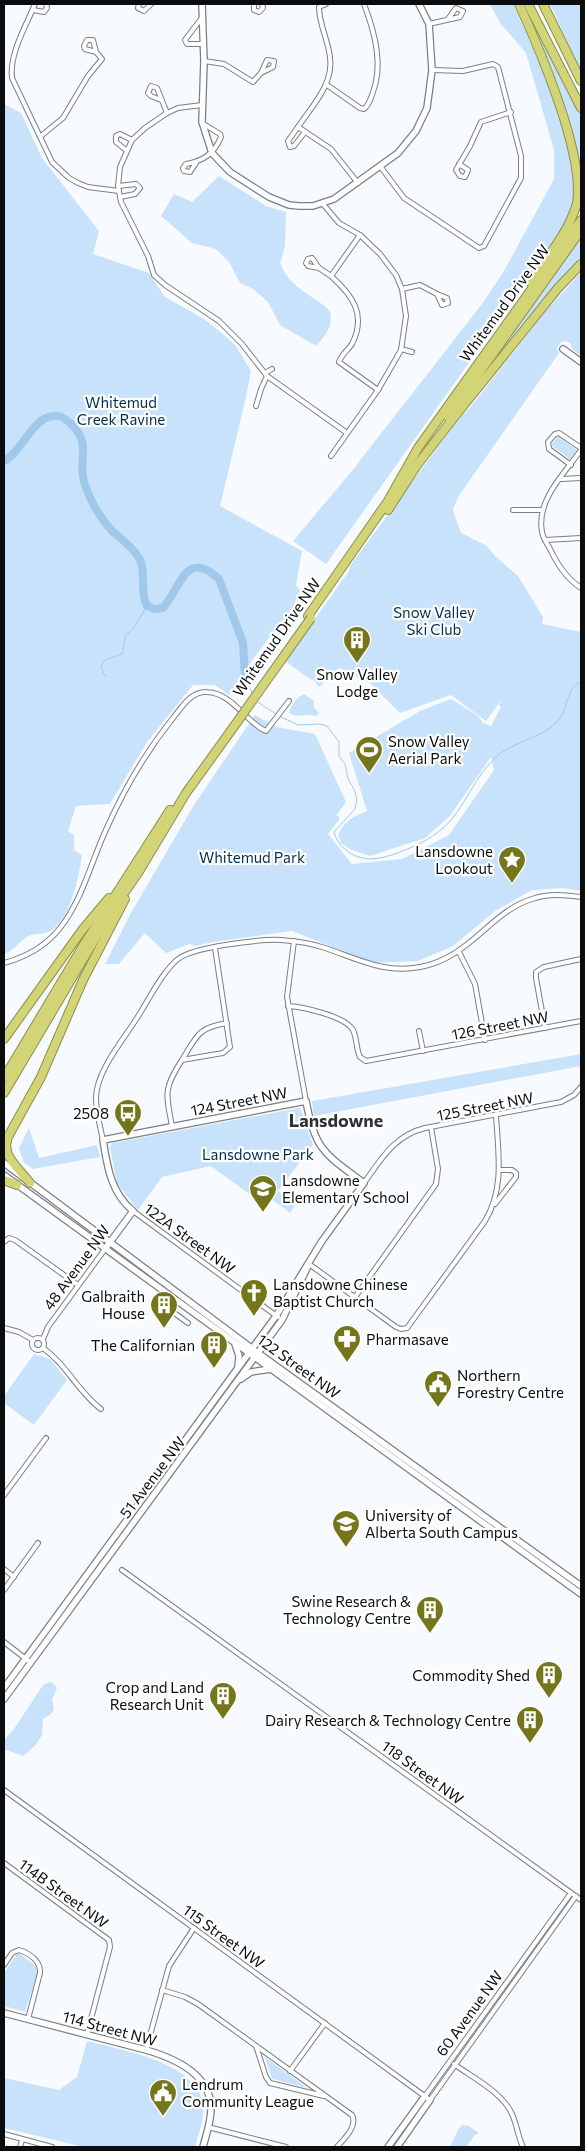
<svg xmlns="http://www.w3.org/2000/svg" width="585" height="2151" font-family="Commissioner,sans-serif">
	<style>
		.green { fill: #c7e2fa }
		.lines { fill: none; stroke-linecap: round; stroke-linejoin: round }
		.stream { stroke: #a0c8eb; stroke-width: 1 }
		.river { stroke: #a0c8eb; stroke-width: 8 }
		.street-casing { stroke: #7b7f83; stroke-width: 6 }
		.secondary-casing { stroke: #7b7f83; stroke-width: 8 }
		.highway-casing { stroke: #8c8e51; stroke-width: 10 }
		.street { stroke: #fff; stroke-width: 4 }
		.secondary { stroke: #fff; stroke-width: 5.5 }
		.highway { stroke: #d2d476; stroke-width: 8 }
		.highway-bridge-casing { stroke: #8c8e51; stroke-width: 10; stroke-linecap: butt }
		.highway-bridge { stroke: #d2d476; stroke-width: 8 }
		.labels { text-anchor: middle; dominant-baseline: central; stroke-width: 4.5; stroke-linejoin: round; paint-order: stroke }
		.street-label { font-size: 15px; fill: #0a0c0d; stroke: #fff }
		.park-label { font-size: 15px; fill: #002f4f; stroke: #fff }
		.poi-label { font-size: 15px; fill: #0a0c0d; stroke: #fff; text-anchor: end }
		.quarter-label { font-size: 18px; font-weight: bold; fill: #2d3134; stroke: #fff }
	</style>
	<rect width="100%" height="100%" fill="#f7fbff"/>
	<g class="green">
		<path d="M490,4H513L547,80L563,121L577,185L572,207L562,229L512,302L326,564L293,541L351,472L482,304L504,271L554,179V150L526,53L500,23Z"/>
		<path d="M550,4H581V72Z"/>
		<path d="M528,16L581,115V165L563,105Z"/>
		<path d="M4,104L21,113L42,158L99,231L93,254L149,273L165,297L204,319L224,335L236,346L251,371L246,397L220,506L302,551L296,585L300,590L293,607L255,656L229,695L215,685H193L147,742L110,804L76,806L68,831L74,835V850L82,855C79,876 70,923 48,932C42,935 35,933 29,936C18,941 17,950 4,954Z"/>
		<path d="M219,176L266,206L286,212L285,247L280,263C290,289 311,293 330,311C333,327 326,335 316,346L280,325L268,302L253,289L240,283L229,262L216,249L192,243L161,216L174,194L192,202Z"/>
		<path d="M581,236V260L551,291L496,358Z"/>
		<path d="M581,272V356L572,349L571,344L566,341L561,342L557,348L559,353L458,497L453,509L454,514L461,533L487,546L495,556L518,576L543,617L542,624L581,632V891L563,888L532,890L495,911L453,946L418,961L372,963L292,931L213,942L195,946L189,944L166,953L145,933L119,964H105L132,911L194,805L255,715L276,727L315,734L346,802L336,816H339V820L328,834L352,864L402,859L449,835L494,770L491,757L449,817L425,838L370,856L352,850L341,843L338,835C343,822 354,816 367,811L349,753L420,711L451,699L478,716L483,723L491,726L501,707L499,705L502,699L486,721L451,695L400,713L370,683L339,668L319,687L313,679L311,680L285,661L349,571L350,566L460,417L469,409L545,312Z"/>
		<path d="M558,436L577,450L570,459L551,445Z"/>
		<path d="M304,694L314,701V707L319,713L316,716C306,713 301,719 289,713C292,704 295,699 304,694Z"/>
		<path d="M581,1054V1066L314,1116L312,1101Z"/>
		<path d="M299,1108L301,1110L313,1145L278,1191L296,1204L290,1213L273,1200L267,1207L211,1166L162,1177L138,1210L117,1183L110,1147L112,1143Z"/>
		<path d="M29,1128L39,1158L97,1145L100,1157L33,1169L24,1163L19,1148Z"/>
		<path d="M34,1354L50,1359L67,1380L34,1425L4,1403V1396Z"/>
		<path d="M49,1682L53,1683L57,1688L52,1700L54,1710L51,1714L43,1719L42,1735L35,1746L23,1756L4,1749V1740L14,1729L43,1685Z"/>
		<path d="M17,1954H20L37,1967V1974L25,2012L4,2006V1973Z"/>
		<path d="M87,2041C121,2050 198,2062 203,2105C205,2119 198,2134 195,2147H84L4,2128V2078L59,2090L77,2077Z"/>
		<path d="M265,2057L307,2088L272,2079Z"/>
		<path d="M462,2125L469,2126L479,2133L475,2135L466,2147H450L458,2130Z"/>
	</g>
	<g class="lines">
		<g class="stream">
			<path d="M245,675L253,695"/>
			<path d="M105,676L101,667C105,655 114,659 123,653L125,636L133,629L147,606"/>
			<path d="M256,701L276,714"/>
			<path d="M279,716L298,725L320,724L327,726L339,742V756L345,764L348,779L354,789L357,800L355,809L334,832C337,845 350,856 363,858C375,861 389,856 400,852C419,845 437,836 451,820C467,801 476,776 495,758C511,742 540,739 557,722C568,711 566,686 581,682"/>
		</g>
		<path class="river" d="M4,461C22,452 32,418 53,416C60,415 64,418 70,423C94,445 76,459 85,485C91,502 100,518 112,531C121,539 133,547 139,558C147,572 139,591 147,606L155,609L163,608C181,587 186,548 219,579L243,643L245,675"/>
		<defs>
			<g id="street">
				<path d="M35,4C26,26 9,54 12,78L52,162L69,178L78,183L88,187L119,191"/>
				<path d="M139,4L138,8L144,11L151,4"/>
				<path d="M254,4V10L259,12L263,8L262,4"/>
				<path d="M326,4L319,7C319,24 328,40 330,57C334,84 312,106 298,127L331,149L358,183"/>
				<path d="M33,10L44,12L47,8L46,4"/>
				<path d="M201,19L185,40L187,44H204"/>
				<path d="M429,24L460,17L463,11L456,8L448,19"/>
				<path d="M204,61L224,64L253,82L261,73L273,67L274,61L267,60L261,73"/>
				<path d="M327,85L360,108L364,109C369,105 370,100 372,95C384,66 375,33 364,4"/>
				<path d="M161,100L151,96L148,93L151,86L157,88L167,113"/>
				<path d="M202,105L178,108L167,113L145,128L132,140L120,167L118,186L121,202L148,256L154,275L165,285L219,321L242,344L267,376L347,433"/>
				<path d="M298,127L288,141L290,147L294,146L305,132"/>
				<path d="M41,136L63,118L88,76L102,59L96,52L85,49L84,46L87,40H93L96,52"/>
				<path d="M126,150L116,142V136L120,134L132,140"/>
				<path d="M196,163L190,172L184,171L183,168L186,164C203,161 214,154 221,137L220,134L202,123"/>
				<path d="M459,164L468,170L465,177L460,176L456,170L470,146L481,122L511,112"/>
				<path d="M380,166L404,198L479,248L484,246L521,178V156L498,67L493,64L463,71L432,70"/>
				<path d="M118,186L136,184L140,188L135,194L120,197"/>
				<path d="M323,204L339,223L360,235L380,254L396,275L402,289L406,316L401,350L378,390L331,456"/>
				<path d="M360,235L331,276C352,295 367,314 352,344C348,350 341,355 339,362L378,390"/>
				<path d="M319,268L308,266L306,263L308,259L312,258L319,268L331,276"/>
				<path d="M402,289L420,285L437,294L442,305L448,303L447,298L437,294"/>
				<path d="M401,349L412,352"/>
				<path d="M265,373L272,369"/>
				<path d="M256,406L261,389L267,376"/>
				<path d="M581,450C564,474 536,500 542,532C543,539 549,546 552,553C559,567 567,579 581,588"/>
				<path d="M571,465L549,449L548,442L555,434L559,433L581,448"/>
				<path d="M561,479L581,478"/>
				<path d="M513,510H541"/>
				<path d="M545,540L581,538"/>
				<path d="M294,941L287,997L306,1101"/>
				<path d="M459,952L475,984L485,1040"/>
				<path d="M4,963C26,957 46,946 60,928C82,900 91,863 105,832C123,791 145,753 173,718C182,707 191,691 207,692C233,693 246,723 266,731L289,701"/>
				<path d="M288,1006C303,1007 345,1016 353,1030C357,1038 356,1049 360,1057L366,1061L581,1021"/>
				<path d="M545,1028L536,978V972L544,967L581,959"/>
				<path d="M419,1031L423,1051"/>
				<path d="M182,1060C197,1036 197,1028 227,1023"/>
				<path d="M172,1126C166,1094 163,1089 182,1060L223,1053L230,1047L215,948"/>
				<path d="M103,1140C100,1126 96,1112 96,1098C96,1072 123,1040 137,1018C148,1001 162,972 178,959C193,947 260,939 281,940C296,941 311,943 325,948C358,959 385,974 420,967C470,958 490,912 532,899C549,893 565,895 581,897"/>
				<path d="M364,1183C381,1159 395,1135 425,1128L561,1102L574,1095L581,1087"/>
				<path d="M495,1204L516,1177V1173L512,1170H499"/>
				<path d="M133,1211L278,1317"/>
				<path d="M4,1242L9,1238L15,1240L78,1285"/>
				<path d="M309,1264L396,1327L401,1329L407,1328L485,1221C505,1188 498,1152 496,1115"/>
				<path d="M355,1297L436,1184L438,1169L431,1127"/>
				<path d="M162,1304L188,1323"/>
				<path d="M4,1328L19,1332L33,1340"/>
				<circle cx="38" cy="1344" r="6"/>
				<path d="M43,1339L48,1327L105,1249"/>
				<path d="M43,1348C67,1365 78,1392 101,1409"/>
				<path d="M4,1495L46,1438"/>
				<path d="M4,1569L14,1577"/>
				<path d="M122,1570L581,1900"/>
				<path d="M4,1590L38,1543"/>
				<path d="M4,1642L30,1662"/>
				<path d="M4,1790L430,2100L576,1896"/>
				<path d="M4,1863L109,1940L110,1947L87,2034"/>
				<path d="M4,1965L12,1953L19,1950C29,1953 41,1961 40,1973L28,2019"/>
				<path d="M162,1990L185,1997L198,2004L352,2115C358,2126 344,2139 337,2147"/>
				<path d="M256,2046L266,2077L270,2083L324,2096"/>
				<path d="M146,2050L169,1966L194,1928"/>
				<path d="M454,2064C473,2078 502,2092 512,2114C517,2125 518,2137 523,2147"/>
				<path d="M290,2071L325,2023"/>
				<path d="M425,2096L571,1893"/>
				<path d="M208,2127L286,2147"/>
				<path d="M4,2134L52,2147"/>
				<path d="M20,2147L22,2140"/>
			</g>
			<g id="secondary">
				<path d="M202,4L204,61L202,122L212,153L230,172L269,197L289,205L299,206H313L334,199L398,153L416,131L427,108L432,70L429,24L419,4"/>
				<path d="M563,349L581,362"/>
				<path d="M4,1163L258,1353L581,1586"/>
				<path d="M4,1175L581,1594"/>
				<path d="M235,1344L239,1356L238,1367"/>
				<path d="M241,1379L251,1372L271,1369"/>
				<path d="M4,1688L276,1316L322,1241L364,1183C325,1154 315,1151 306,1101L103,1140C107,1166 111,1193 133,1211L105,1249"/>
				<path d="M4,1699L282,1320L308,1266"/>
				<path d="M4,2013L146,2050C174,2058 211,2074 211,2109C211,2122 206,2135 203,2147"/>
				<path d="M388,2147L425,2096"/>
				<path d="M397,2147L430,2100"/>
			</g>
			<g id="highway">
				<path d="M519,4C540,50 585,155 577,203C569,232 547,257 530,282"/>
				<path d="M528,4L581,108"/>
				<path d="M543,4L581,81"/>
				<path d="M448,417L581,230"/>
				<path d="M388,510L417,465L455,416L558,288L581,264"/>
				<path d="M308,616L388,501L418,448L581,220"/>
				<path d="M4,1039L83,929L109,898"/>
				<path d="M4,1078L83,946L170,810"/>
				<path d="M4,1093L111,912L138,873L186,793L230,732"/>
				<path d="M7,1141C2,1156 21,1171 30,1183"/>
				<path d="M4,1144L41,1077L83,980L125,899"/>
				<path d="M4,1180L17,1185"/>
			</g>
		</defs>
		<use href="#street" class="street-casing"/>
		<use href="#secondary" class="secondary-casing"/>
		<use href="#highway" class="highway-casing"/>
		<use href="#street" class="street"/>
		<use href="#secondary" class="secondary"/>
		<use href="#highway" class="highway"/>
		<defs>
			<path id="highway-bridge" d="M230,732L311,618"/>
		</defs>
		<use href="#highway-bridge" class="highway-bridge-casing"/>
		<use href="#highway-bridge" class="highway-bridge"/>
	</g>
	<defs>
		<symbol id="building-pin" viewBox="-11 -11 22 30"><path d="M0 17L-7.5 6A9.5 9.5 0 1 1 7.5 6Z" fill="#75751b" stroke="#fff"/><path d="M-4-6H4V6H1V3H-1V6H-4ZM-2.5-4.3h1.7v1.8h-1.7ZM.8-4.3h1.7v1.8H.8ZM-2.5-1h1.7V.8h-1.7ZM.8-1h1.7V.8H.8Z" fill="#fff"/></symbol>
		<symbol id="stadium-pin" viewBox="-11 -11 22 30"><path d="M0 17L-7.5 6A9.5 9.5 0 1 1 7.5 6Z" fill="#75751b" stroke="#fff"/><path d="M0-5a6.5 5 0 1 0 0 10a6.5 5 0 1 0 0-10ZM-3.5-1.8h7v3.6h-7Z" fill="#fff"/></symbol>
		<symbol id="sight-pin" viewBox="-11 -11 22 30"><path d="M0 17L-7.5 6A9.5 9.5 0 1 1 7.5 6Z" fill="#75751b" stroke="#fff"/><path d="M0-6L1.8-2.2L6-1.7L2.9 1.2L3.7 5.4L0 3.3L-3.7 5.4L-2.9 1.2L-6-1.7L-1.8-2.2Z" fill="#fff"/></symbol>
		<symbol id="bus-pin" viewBox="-11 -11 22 30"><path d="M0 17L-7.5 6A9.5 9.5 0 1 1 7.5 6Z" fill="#75751b" stroke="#fff"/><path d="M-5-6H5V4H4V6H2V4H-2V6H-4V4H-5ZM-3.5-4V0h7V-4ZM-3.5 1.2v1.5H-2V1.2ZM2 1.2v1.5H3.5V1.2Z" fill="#fff"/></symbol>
		<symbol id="school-pin" viewBox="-11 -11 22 30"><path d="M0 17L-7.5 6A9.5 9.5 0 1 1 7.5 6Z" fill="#75751b" stroke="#fff"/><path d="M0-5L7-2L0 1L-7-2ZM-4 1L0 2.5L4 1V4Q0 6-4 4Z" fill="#fff"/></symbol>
		<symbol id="church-pin" viewBox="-11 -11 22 30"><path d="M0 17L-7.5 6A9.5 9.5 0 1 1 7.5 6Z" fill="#75751b" stroke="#fff"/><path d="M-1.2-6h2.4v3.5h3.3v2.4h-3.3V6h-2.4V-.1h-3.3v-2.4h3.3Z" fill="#fff"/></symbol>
		<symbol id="pharmacy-pin" viewBox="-11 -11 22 30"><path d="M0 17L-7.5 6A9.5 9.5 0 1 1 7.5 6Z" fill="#75751b" stroke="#fff"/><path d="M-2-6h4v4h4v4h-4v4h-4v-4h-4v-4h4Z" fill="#fff"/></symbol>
		<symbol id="civic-pin" viewBox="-11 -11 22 30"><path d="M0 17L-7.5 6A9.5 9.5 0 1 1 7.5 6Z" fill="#75751b" stroke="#fff"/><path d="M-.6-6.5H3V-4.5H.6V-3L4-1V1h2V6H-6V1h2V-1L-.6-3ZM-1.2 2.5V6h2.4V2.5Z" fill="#fff"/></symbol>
		<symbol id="university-pin" viewBox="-11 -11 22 30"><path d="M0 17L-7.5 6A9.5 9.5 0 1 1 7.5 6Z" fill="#75751b" stroke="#fff"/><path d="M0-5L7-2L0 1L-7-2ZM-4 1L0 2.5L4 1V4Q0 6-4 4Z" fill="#fff"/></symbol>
	</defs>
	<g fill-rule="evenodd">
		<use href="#building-pin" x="341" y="624" width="32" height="43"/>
		<use href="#stadium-pin" x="353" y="734" width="32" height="43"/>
		<use href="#sight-pin" x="496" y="844" width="32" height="43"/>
		<use href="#bus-pin" x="112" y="1097" width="32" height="43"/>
		<use href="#school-pin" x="247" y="1173" width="32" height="43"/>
		<use href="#church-pin" x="238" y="1277" width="32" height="43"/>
		<use href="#building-pin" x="148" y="1289" width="32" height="43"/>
		<use href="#pharmacy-pin" x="331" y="1323" width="32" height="43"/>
		<use href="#building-pin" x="198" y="1329" width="32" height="43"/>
		<use href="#civic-pin" x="422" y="1368" width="32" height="43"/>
		<use href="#university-pin" x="330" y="1508" width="32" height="43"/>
		<use href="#building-pin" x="414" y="1594" width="32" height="43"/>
		<use href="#building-pin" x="533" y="1659" width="32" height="43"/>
		<use href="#building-pin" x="207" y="1680" width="32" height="43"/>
		<use href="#building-pin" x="514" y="1704" width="32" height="43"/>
		<use href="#civic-pin" x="147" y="2077" width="32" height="43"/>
	</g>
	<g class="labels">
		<g class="street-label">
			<text transform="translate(504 303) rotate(-54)">Whitemud Drive NW</text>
			<text transform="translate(276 637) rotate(-55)">Whitemud Drive NW</text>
			<text transform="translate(500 1025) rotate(-11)">126 Street NW</text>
			<text transform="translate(239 1101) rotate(-11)">124 Street NW</text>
			<text transform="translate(485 1106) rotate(-11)">125 Street NW</text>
			<text transform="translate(190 1238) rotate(36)">122A Street NW</text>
			<text transform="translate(76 1267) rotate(-54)">48 Avenue NW</text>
			<text transform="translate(299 1366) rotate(36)">122 Street NW</text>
			<text transform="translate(152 1477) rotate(-53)">51 Avenue NW</text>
			<text transform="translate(423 1772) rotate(36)">118 Street NW</text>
			<text transform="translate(64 1893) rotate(36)">114B Street NW</text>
			<text transform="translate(224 1936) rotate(36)">115 Street NW</text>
			<text transform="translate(469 2013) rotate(-54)">60 Avenue NW</text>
			<text transform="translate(110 2028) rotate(15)">114 Street NW</text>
		</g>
		<g class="park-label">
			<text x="121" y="402">Whitemud<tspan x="121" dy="17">Creek Ravine</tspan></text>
			<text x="434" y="612">Snow Valley<tspan x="434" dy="17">Ski Club</tspan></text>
			<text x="252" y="857">Whitemud Park</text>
			<text x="258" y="1154">Lansdowne Park</text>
		</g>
		<g class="poi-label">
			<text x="357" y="674" text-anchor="middle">Snow Valley<tspan x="357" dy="17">Lodge</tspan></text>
			<text x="388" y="741" text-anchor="start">Snow Valley<tspan x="388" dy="17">Aerial Park</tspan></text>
			<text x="493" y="851">Lansdowne<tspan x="493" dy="17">Lookout</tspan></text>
			<text x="109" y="1113">2508</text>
			<text x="282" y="1180" text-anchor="start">Lansdowne<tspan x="282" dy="17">Elementary School</tspan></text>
			<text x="273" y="1284" text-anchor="start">Lansdowne Chinese<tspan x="273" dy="17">Baptist Church</tspan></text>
			<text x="145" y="1296">Galbraith<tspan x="145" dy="17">House</tspan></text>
			<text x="366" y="1339" text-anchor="start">Pharmasave</text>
			<text x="195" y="1345">The Californian</text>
			<text x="457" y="1375" text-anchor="start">Northern<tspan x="457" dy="17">Forestry Centre</tspan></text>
			<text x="365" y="1515" text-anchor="start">University of<tspan x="365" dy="17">Alberta South Campus</tspan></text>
			<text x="411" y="1601">Swine Research &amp;<tspan x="411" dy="17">Technology Centre</tspan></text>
			<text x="530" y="1675">Commodity Shed</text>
			<text x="204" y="1687">Crop and Land<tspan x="204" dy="17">Research Unit</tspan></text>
			<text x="511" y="1720">Dairy Research &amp; Technology Centre</text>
			<text x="182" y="2084" text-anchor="start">Lendrum<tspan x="182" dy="17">Community League</tspan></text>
		</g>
		<g class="quarter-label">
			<text x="336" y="1120">Lansdowne</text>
		</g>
	</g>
	<rect width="585" height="2151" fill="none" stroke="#0a0c0d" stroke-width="10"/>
</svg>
